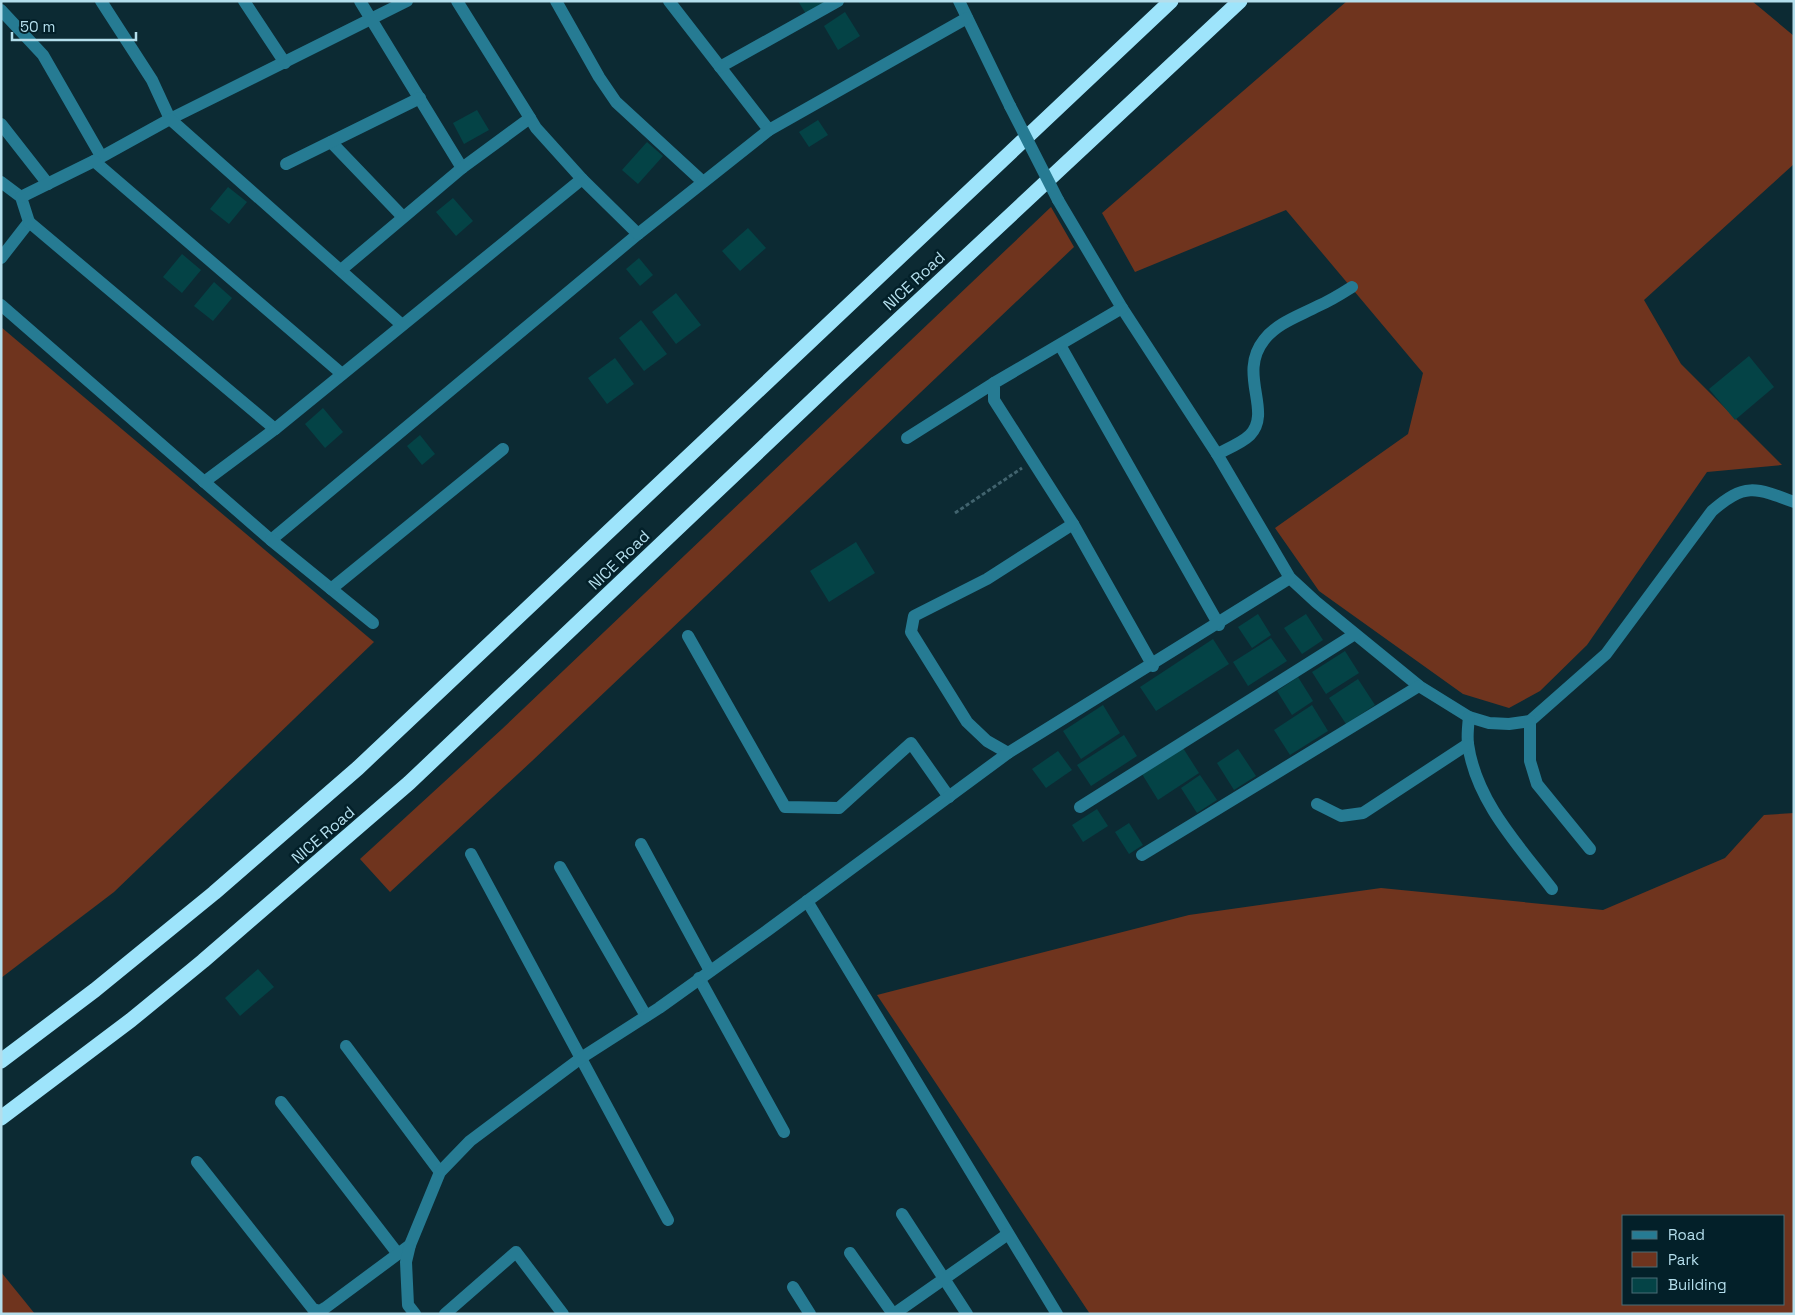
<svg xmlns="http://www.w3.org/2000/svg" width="1795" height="1315" font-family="'Space Grotesk',sans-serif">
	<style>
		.green { fill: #6f341e; fill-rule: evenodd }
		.building { fill: #044346 }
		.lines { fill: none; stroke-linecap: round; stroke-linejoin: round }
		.path { stroke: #41636e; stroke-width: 3; stroke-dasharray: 4 2.5; stroke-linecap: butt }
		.minor { stroke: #267b93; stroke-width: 12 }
		.highway { stroke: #9ee4fb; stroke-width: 15 }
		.minor-bridge { stroke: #267b93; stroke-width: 12 }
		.labels { text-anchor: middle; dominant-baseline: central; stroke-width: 5; stroke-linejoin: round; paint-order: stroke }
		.street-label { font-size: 16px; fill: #b4deec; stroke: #032029 }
	</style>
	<rect width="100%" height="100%" fill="#0c2a33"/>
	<g class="green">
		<path d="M1347,1H1752L1794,36V164L1644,300L1681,364L1782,465L1707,472L1587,645L1540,691L1509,708L1463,694L1319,591L1275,528L1408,434L1423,373L1286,210L1135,272L1102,213Z"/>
		<path d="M1051,207L1074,247L532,761L390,892L360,859L502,729Z"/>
		<path d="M1,327L374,642L114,892L1,978Z"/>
		<path d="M1794,813V1314H1090L877,995L1189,915L1381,888L1603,910L1725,858L1764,815ZM1624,1216H1784V1304H1624Z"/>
		<path d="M1,1272L35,1314H1Z"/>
	</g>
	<g class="building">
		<path d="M798,1H823L824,3L806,14Z"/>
		<path d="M845,12L860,36L838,50L824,26Z"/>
		<path d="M477,110L489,130L464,144L453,123Z"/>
		<path d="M818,120L828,135L809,147L799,132Z"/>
		<path d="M647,142L663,156L638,184L622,170Z"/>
		<path d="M228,187L247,202L229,224L210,209Z"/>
		<path d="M453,198L473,221L456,236L436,212Z"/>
		<path d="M748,228L766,248L740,271L722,251Z"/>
		<path d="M182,254L201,270L182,293L163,277Z"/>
		<path d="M639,258L653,275L640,286L626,269Z"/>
		<path d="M214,282L232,298L213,321L194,306Z"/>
		<path d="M676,293L701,325L676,344L652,312Z"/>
		<path d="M641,320L667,354L644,371L619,338Z"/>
		<path d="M1749,356L1774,387L1735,420L1709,389Z"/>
		<path d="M615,358L634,384L607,404L588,378Z"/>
		<path d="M323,408L343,432L325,448L305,424Z"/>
		<path d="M420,435L435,454L422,465L407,446Z"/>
		<path d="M856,542L875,573L829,602L810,571Z"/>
		<path d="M1258,614L1271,635L1252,648L1238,627Z"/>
		<path d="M1306,614L1323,640L1302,654L1284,628Z"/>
		<path d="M1271,638L1287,661L1248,686L1233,662Z"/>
		<path d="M1213,639L1229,664L1156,711L1140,687Z"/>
		<path d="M1345,651L1359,673L1326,694L1312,672Z"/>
		<path d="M1298,677L1313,701L1292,715L1277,691Z"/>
		<path d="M1358,679L1375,705L1346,724L1329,698Z"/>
		<path d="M1103,705L1120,733L1081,759L1063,731Z"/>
		<path d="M1312,705L1328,731L1290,755L1274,730Z"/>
		<path d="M1124,735L1137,756L1091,786L1077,765Z"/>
		<path d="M1183,748L1199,773L1158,800L1142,774Z"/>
		<path d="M1238,749L1256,776L1234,790L1217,763Z"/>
		<path d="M1058,751L1072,770L1046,788L1032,769Z"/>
		<path d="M1200,775L1217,800L1197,813L1181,788Z"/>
		<path d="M1097,809L1108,826L1083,842L1072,825Z"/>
		<path d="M1129,823L1143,845L1129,854L1115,832Z"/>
		<path d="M258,969L274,987L240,1016L225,998Z"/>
	</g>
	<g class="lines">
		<path class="path" d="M955,513L1022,468"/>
		<g class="minor">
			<path d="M101,1L152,80L170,119L407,1"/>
			<path d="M244,1L285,63"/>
			<path d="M360,1L462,168"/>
			<path d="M457,1L530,118"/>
			<path d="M556,1L599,77L616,102L703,182"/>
			<path d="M669,1L769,130"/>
			<path d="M959,1L1010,106"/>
			<path d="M1,10L43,55L101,156"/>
			<path d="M720,67L838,1"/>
			<path d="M1,124L48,184"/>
			<path d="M331,142L403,217"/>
			<path d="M94,161L170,119L402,325"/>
			<path d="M286,164L420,98"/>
			<path d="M1,182L21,197L29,222L1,258"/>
			<path d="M21,197L94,161L342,374"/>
			<path d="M1058,200L1122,308L1217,454L1290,578L1316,602L1419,686L1469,717L1489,723L1509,724L1530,721L1606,654L1712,511C1744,483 1755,487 1794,502"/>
			<path d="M29,222L275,429L204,482"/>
			<path d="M341,270L462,168L530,118L536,128L582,179"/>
			<path d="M1,305L271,540L638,234L769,130L967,18"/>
			<path d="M1060,345L1219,625"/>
			<path d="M275,429L582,179L638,234"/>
			<path d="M907,438L994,383"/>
			<path d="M1217,454C1227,449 1242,443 1250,435C1273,411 1237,374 1264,340C1277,323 1299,316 1318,306C1330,301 1341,294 1352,287"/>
			<path d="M1073,524L1153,666"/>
			<path d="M271,540L373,623"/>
			<path d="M331,589L503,449"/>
			<path d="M688,636L785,807L839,808L911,743L949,797"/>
			<path d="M1469,717C1468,726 1467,736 1468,744C1476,801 1518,845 1552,889"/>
			<path d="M1530,721V761L1537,784L1590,849"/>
			<path d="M1008,753L987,741L967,722L911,632L914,616L987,579L1073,524L994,400V383L1122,308"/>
			<path d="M1317,804L1341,816L1363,813L1468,744"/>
			<path d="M1080,807L1355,634"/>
			<path d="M641,844L710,971"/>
			<path d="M471,854L668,1220"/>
			<path d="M1142,855L1419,686"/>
			<path d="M560,867L646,1016"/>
			<path d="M807,901L1057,1314"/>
			<path d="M699,978L784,1132"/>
			<path d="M346,1046L440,1172"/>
			<path d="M281,1102L398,1254"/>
			<path d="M197,1162L313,1309L320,1311L325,1308L410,1245"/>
			<path d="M902,1214L967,1314"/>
			<path d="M850,1253L893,1314"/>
			<path d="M793,1287L810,1314"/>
			<path d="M415,1314L408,1305L406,1262L410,1245L440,1172L470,1141L581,1058L659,1008L768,930L1008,753L1290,578"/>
			<path d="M445,1314L516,1252L563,1314"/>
			<path d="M894,1314L1008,1234"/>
		</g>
		<g class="highway">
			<path d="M1,1061L95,990L214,893L358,768L1171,1"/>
			<path d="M1,1118L131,1020L203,961L409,783L836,378L1240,1"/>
		</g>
		<path class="minor-bridge" d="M1010,106L1058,200"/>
	</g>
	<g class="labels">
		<g class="street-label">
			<text transform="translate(914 281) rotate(-43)">NICE Road</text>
			<text transform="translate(619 560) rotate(-44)">NICE Road</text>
			<text transform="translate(323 835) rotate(-41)">NICE Road</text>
		</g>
	</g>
	<rect width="1795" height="1315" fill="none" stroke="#b4deec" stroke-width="5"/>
	<rect x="1622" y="1215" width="162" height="90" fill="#032029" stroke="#4a6c77"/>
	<rect x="1632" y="1231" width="25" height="8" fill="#267b93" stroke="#4a6c77"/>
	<text x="1668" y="1240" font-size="15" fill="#b4deec">Road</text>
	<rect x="1632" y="1252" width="25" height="15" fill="#6f341e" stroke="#4a6c77"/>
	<text x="1668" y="1265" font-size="15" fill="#b4deec">Park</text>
	<rect x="1632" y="1278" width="25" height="15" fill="#044346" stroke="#4a6c77"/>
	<text x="1668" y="1290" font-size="15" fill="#b4deec">Building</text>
	<path d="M12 32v8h124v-8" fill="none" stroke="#b4deec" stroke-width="2.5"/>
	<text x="20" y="32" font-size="15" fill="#b4deec" stroke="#032029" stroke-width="4" paint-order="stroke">50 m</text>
</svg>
